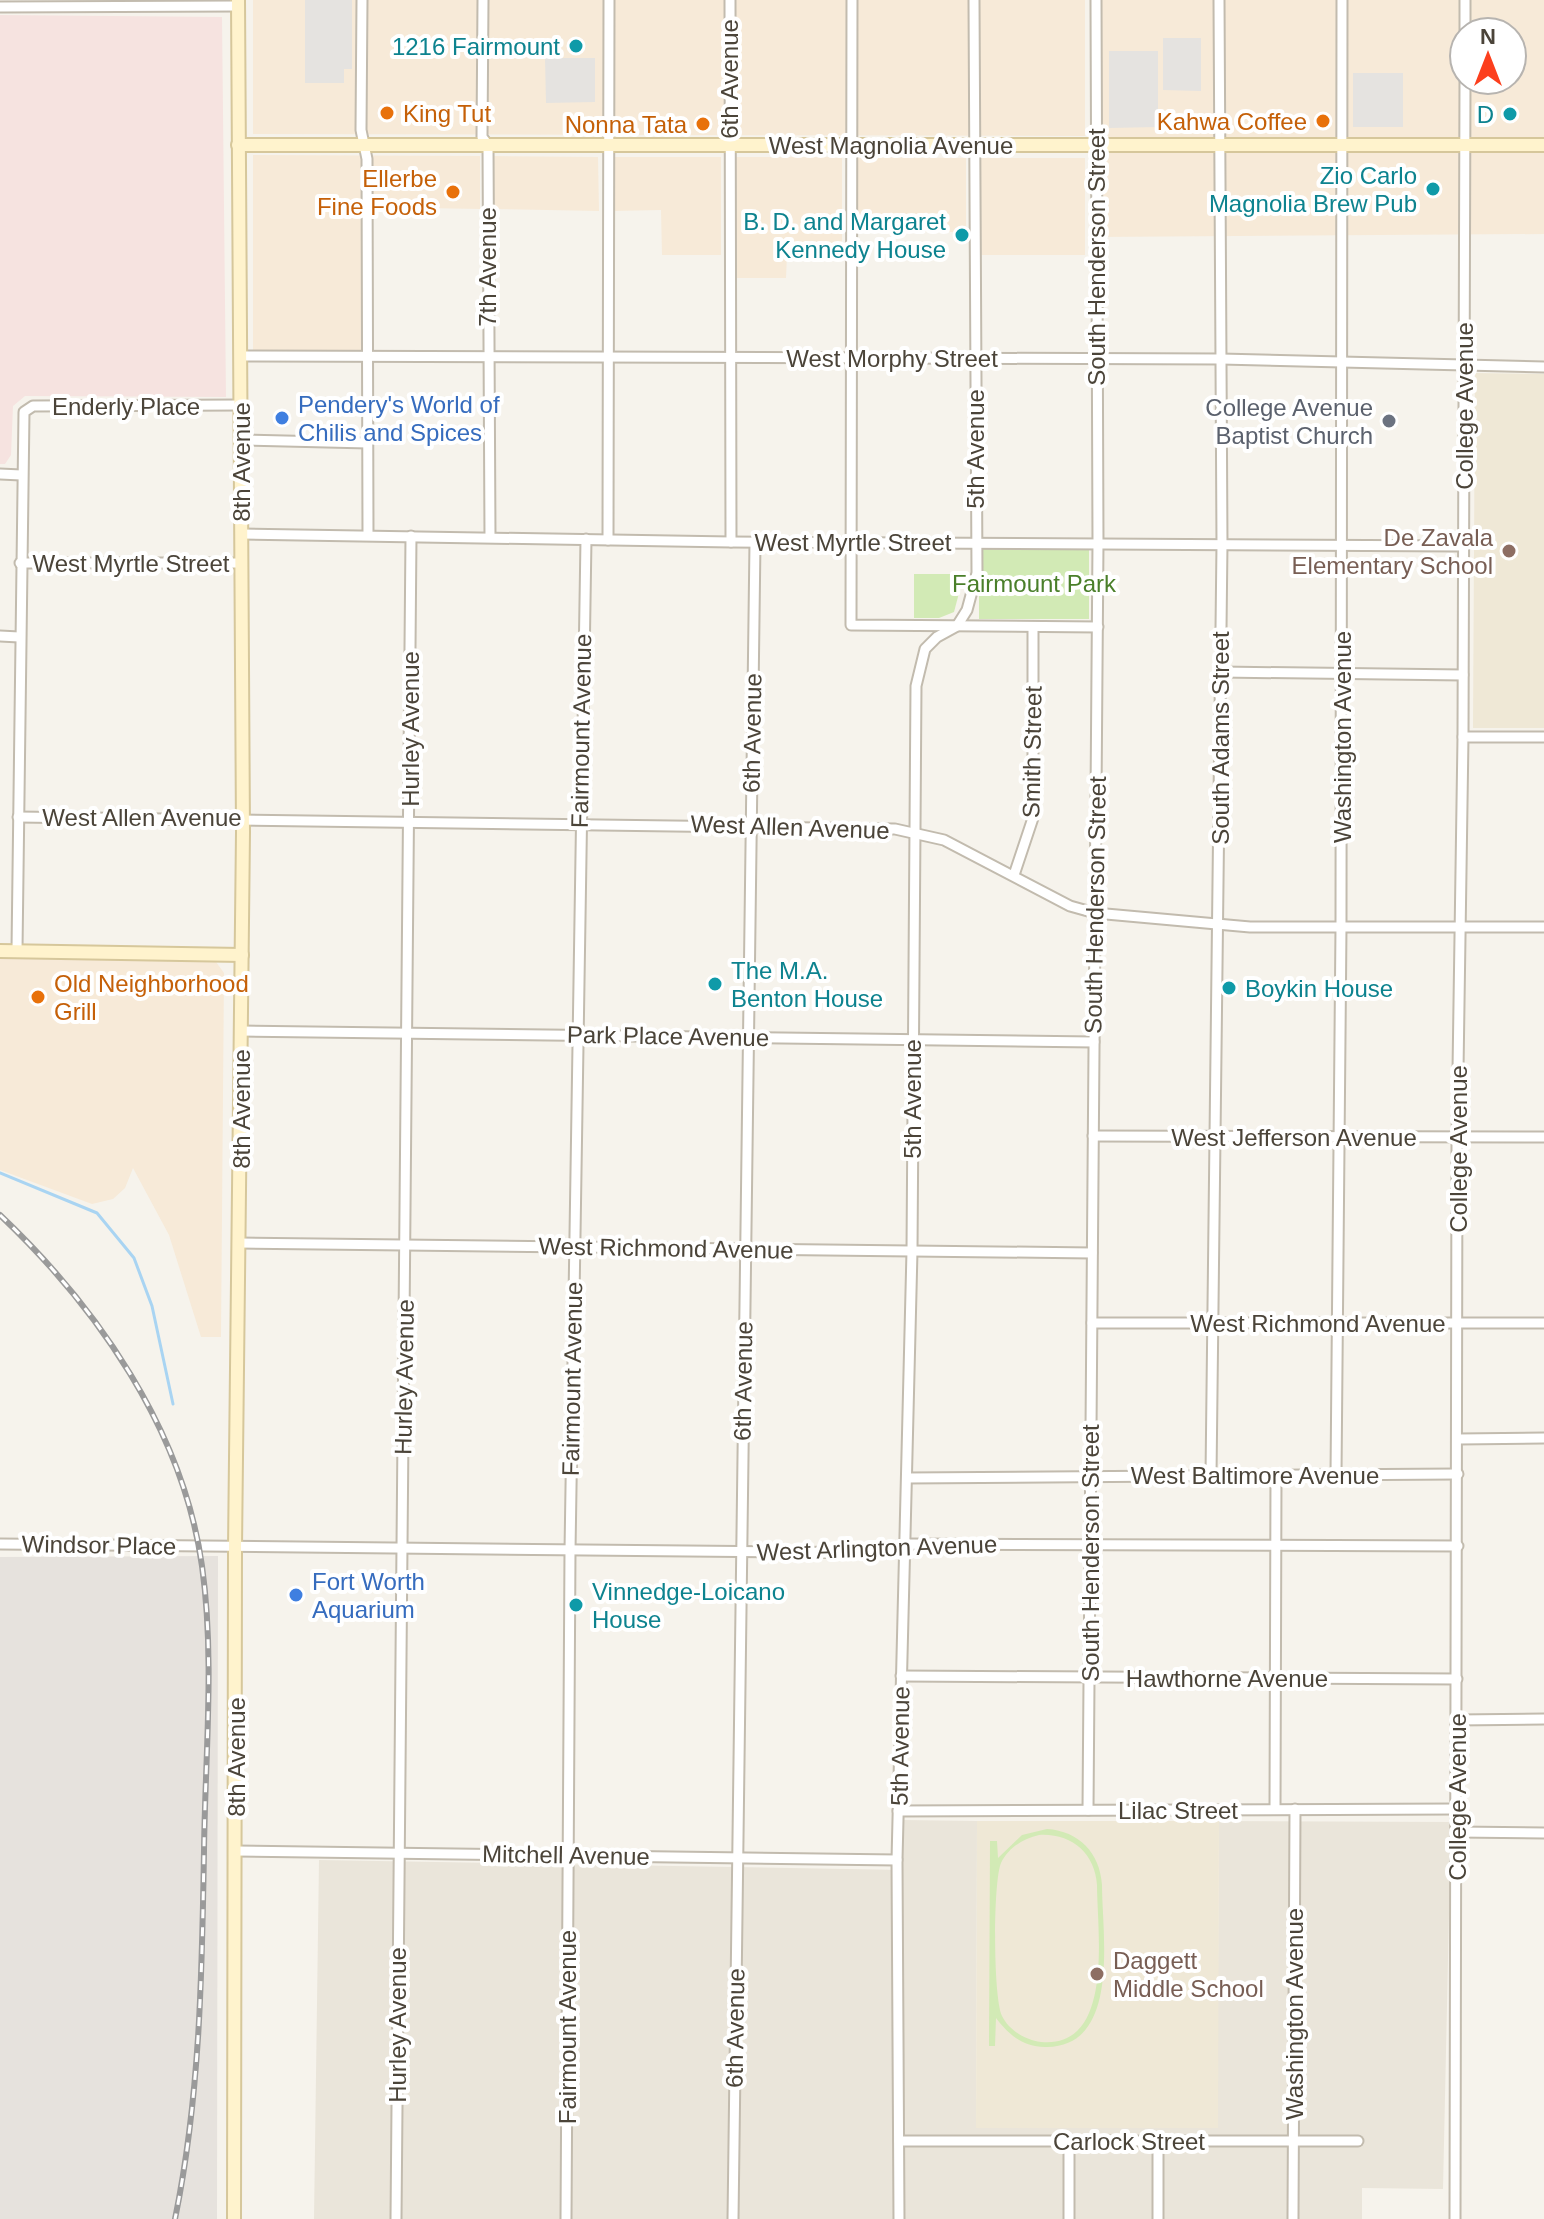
<svg xmlns="http://www.w3.org/2000/svg" width="1544" height="2219" font-family="Arial,sans-serif">
	<style>
		.residential { fill: #eae5da }
		.commercial { fill: #f7ead8; fill-rule: evenodd }
		.industrial { fill: #e6e2dd }
		.education { fill: #efe8d6 }
		.medical { fill: #f6e3e0 }
		.green { fill: #d2eab5; fill-rule: evenodd }
		.parking { fill: #e5e3e0 }
		.lines { fill: none; stroke-linecap: round; stroke-linejoin: round }
		.stream { stroke: #a9d4f2; stroke-width: 3 }
		.street-casing { stroke: #c2bbae; stroke-width: 13 }
		.secondary-casing { stroke: #d6c79b; stroke-width: 16 }
		.street { stroke: #fff; stroke-width: 9 }
		.secondary { stroke: #fff3cd; stroke-width: 12 }
		.rail-casing { stroke: #9a9a9a; stroke-width: 6 }
		.rail { stroke: #fff; stroke-width: 3; stroke-dasharray: 9; stroke-linecap: butt }
		.culture-dot { fill: #0f9aa8; stroke: #fff; stroke-width: 3 }
		.food-dot { fill: #e8710a; stroke: #fff; stroke-width: 3 }
		.shop-dot { fill: #3f7fe0; stroke: #fff; stroke-width: 3 }
		.worship-dot { fill: #6b7280; stroke: #fff; stroke-width: 3 }
		.education-dot { fill: #8d6e63; stroke: #fff; stroke-width: 3 }
		.labels { text-anchor: middle; dominant-baseline: central; stroke-width: 8; stroke-linejoin: round; paint-order: stroke }
		.culture-label { font-size: 24px; fill: #0d838f; stroke: #fff; text-anchor: end }
		.street-label { font-size: 24px; fill: #4b4439; stroke: #fff }
		.food-label { font-size: 24px; fill: #c56008; stroke: #fff; text-anchor: end }
		.shop-label { font-size: 24px; fill: #366cbe; stroke: #fff; text-anchor: start }
		.worship-label { font-size: 24px; fill: #5b616d; stroke: #fff; text-anchor: end }
		.education-label { font-size: 24px; fill: #785e54; stroke: #fff; text-anchor: end }
		.park-label { font-size: 24px; fill: #4a7f2a; stroke: #fff }
	</style>
	<rect width="100%" height="100%" fill="#f6f3ec"/>
	<path class="residential" d="M903,1820L977,1821L976,2128H1217L1219,1821L1451,1822L1443,2189L1362,2188V2219H314L319,1860L903,1870Z"/>
	<g class="commercial">
		<path d="M253,0H1085V136L253,134Z"/>
		<path d="M1102,0H1544V234L1096,237ZM1464,32H1512V80H1464Z"/>
		<path d="M253,155L480,156V209L367,207V356L253,355Z"/>
		<path d="M492,156L598,157L599,211L492,209Z"/>
		<path d="M611,157H721V255H662L661,210L612,211Z"/>
		<path d="M734,157H842V255H787L786,278H734Z"/>
		<path d="M857,157L966,158V232H856Z"/>
		<path d="M981,158H1085V255H980Z"/>
		<path d="M27,956L216,962L224,973L221,1337H201L169,1235L133,1168L125,1188L113,1199L92,1204L0,1170V959Z"/>
	</g>
	<path class="industrial" d="M218,1556L217,2219H0V1557Z"/>
	<g class="education">
		<path d="M1475,373L1544,374V728H1473Z"/>
		<path d="M977,1821H1219L1218,2128H976Z"/>
	</g>
	<path class="medical" d="M0,15L222,17L226,397L25,396L13,406L11,455L5,464H0Z"/>
	<g class="green">
		<rect x="979" y="547" width="110" height="72"/>
		<path d="M914,574H964L954,612L939,618H914Z"/>
		<path d="M1047,1829C1079,1831 1100,1853 1102,1885C1102,1934 1121,2046 1047,2047C1024,2048 1009,2035 996,2018L995,2046H989L990,1841H997L998,1858L1022,1835ZM1039,1835C1071,1833 1095,1853 1097,1885C1097,1930 1115,2049 1041,2042C1025,2040 1009,2030 1002,2016C993,1997 993,1882 1001,1863C1009,1847 1023,1839 1039,1835Z"/>
	</g>
	<g class="parking">
		<path d="M305,0H352V69H344V83H305Z"/>
		<path d="M1163,38H1201V91L1163,90Z"/>
		<path d="M1109,51H1158V127L1109,128Z"/>
		<path d="M545,58H595V102L546,103Z"/>
		<rect x="1353" y="73" width="50" height="54"/>
	</g>
	<g class="lines">
		<path class="stream" d="M0,1173L97,1213L134,1258L152,1306L173,1404"/>
		<defs>
			<g id="street">
				<path d="M362,0L361,130L367,159L368,535"/>
				<path d="M483,0L482,137L488,145L490,537"/>
				<path d="M730,0L731,542"/>
				<path d="M852,0L851,625L1098,627"/>
				<path d="M0,7L238,6"/>
				<path d="M1465,32V0"/>
				<path d="M241,356L1221,359L1544,367"/>
				<path d="M241,440L368,443"/>
				<path d="M0,474L21,475"/>
				<path d="M242,534L731,542L1463,546"/>
				<path d="M608,540L609,0"/>
				<path d="M20,563H242"/>
				<path d="M0,636L19,637"/>
				<path d="M1221,672L1463,675"/>
				<path d="M1463,737H1544"/>
				<path d="M18,817L895,829L944,840L1070,906L1095,913L1250,927H1544"/>
				<path d="M1014,875L1033,818V627"/>
				<path d="M17,950L24,412L33,406L241,405"/>
				<path d="M242,1031L1094,1042"/>
				<path d="M1093,1136L1544,1137"/>
				<path d="M240,1243L1092,1253"/>
				<path d="M1092,1323H1544"/>
				<path d="M1459,1439L1544,1438"/>
				<path d="M1336,1475L1341,927L1342,0"/>
				<path d="M1211,1476L1222,544L1219,0"/>
				<path d="M907,1478L1458,1474"/>
				<path d="M0,1544L885,1553L903,1544L1458,1546"/>
				<path d="M901,1676L1457,1679"/>
				<path d="M1457,1720L1544,1719"/>
				<path d="M1275,1809L1276,1475"/>
				<path d="M1088,1810L1098,543L1096,0"/>
				<path d="M898,1811L1457,1809"/>
				<path d="M1457,1832L1544,1833"/>
				<path d="M236,1851L897,1860"/>
				<path d="M899,2141H1358"/>
				<path d="M1069,2141V2219"/>
				<path d="M396,2219L411,536"/>
				<path d="M566,2219L570,1551L586,539"/>
				<path d="M733,2219L755,542"/>
				<path d="M899,2219L897,1860L912,1251L916,686L925,649L937,637L957,626L967,610L977,573L974,0"/>
				<path d="M1158,2219V2141"/>
				<path d="M1293,2219L1295,1809"/>
				<path d="M1455,2219L1457,1137L1463,737L1465,80"/>
			</g>
			<g id="secondary">
				<path d="M238,145H1544"/>
				<path d="M0,951L242,955"/>
				<path d="M234,2219L235,1548L243,832L238,0"/>
			</g>
		</defs>
		<use href="#street" class="street-casing"/>
		<use href="#secondary" class="secondary-casing"/>
		<use href="#street" class="street"/>
		<use href="#secondary" class="secondary"/>
		<defs>
			<path id="rail" d="M0,1215C97,1307 183,1430 202,1566C215,1659 205,1757 204,1851C202,1975 200,2097 175,2219"/>
		</defs>
		<use href="#rail" class="rail-casing"/>
		<use href="#rail" class="rail"/>
	</g>
	<g class="culture-dot">
		<circle cx="576" cy="46" r="8"/>
		<circle cx="1510" cy="114" r="8"/>
		<circle cx="1433" cy="189" r="8"/>
		<circle cx="962" cy="235" r="8"/>
		<circle cx="715" cy="984" r="8"/>
		<circle cx="1229" cy="988" r="8"/>
		<circle cx="576" cy="1605" r="8"/>
	</g>
	<g class="food-dot">
		<circle cx="387" cy="113" r="8"/>
		<circle cx="1323" cy="121" r="8"/>
		<circle cx="703" cy="124" r="8"/>
		<circle cx="453" cy="192" r="8"/>
		<circle cx="38" cy="997" r="8"/>
	</g>
	<g class="shop-dot">
		<circle cx="282" cy="418" r="8"/>
		<circle cx="296" cy="1595" r="8"/>
	</g>
	<circle class="worship-dot" cx="1389" cy="421" r="8"/>
	<g class="education-dot">
		<circle cx="1509" cy="551" r="8"/>
		<circle cx="1097" cy="1974" r="8"/>
	</g>
	<g class="labels">
		<g class="culture-label">
			<text x="560" y="46">1216 Fairmount</text>
			<text x="1494" y="114">D</text>
			<text x="1417" y="175">Zio Carlo<tspan x="1417" dy="28">Magnolia Brew Pub</tspan></text>
			<text x="946" y="221">B. D. and Margaret<tspan x="946" dy="28">Kennedy House</tspan></text>
			<text x="731" y="970" text-anchor="start">The M.A.<tspan x="731" dy="28">Benton House</tspan></text>
			<text x="1245" y="988" text-anchor="start">Boykin House</text>
			<text x="592" y="1591" text-anchor="start">Vinnedge-Loicano<tspan x="592" dy="28">House</tspan></text>
		</g>
		<g class="street-label">
			<text transform="translate(729 79) rotate(-90)">6th Avenue</text>
			<text x="891" y="145">West Magnolia Avenue</text>
			<text transform="translate(1096 257) rotate(-90)">South Henderson Street</text>
			<text transform="translate(487 267) rotate(-90)">7th Avenue</text>
			<text x="892" y="358">West Morphy Street</text>
			<text x="126" y="406">Enderly Place</text>
			<text transform="translate(1464 406) rotate(-90)">College Avenue</text>
			<text transform="translate(975 449) rotate(-90)">5th Avenue</text>
			<text transform="translate(241 462) rotate(-90)">8th Avenue</text>
			<text x="853" y="542">West Myrtle Street</text>
			<text x="131" y="563">West Myrtle Street</text>
			<text transform="translate(410 729) rotate(-90)">Hurley Avenue</text>
			<text transform="translate(581 731) rotate(-89)">Fairmount Avenue</text>
			<text transform="translate(752 733) rotate(-89)">6th Avenue</text>
			<text transform="translate(1342 737) rotate(-90)">Washington Avenue</text>
			<text transform="translate(1220 738) rotate(-90)">South Adams Street</text>
			<text transform="translate(1032 752) rotate(-89)">Smith Street</text>
			<text x="142" y="817">West Allen Avenue</text>
			<text transform="translate(790 827) rotate(2)">West Allen Avenue</text>
			<text transform="translate(1095 905) rotate(-89)">South Henderson Street</text>
			<text transform="translate(668 1036) rotate(1)">Park Place Avenue</text>
			<text transform="translate(912 1099) rotate(-90)">5th Avenue</text>
			<text transform="translate(241 1109) rotate(-90)">8th Avenue</text>
			<text x="1294" y="1137">West Jefferson Avenue</text>
			<text transform="translate(1458 1149) rotate(-90)">College Avenue</text>
			<text transform="translate(666 1248) rotate(1)">West Richmond Avenue</text>
			<text x="1318" y="1323">West Richmond Avenue</text>
			<text transform="translate(404 1377) rotate(-89)">Hurley Avenue</text>
			<text transform="translate(572 1379) rotate(-89)">Fairmount Avenue</text>
			<text transform="translate(743 1381) rotate(-89)">6th Avenue</text>
			<text x="1255" y="1475">West Baltimore Avenue</text>
			<text transform="translate(99 1545) rotate(1)">Windsor Place</text>
			<text transform="translate(877 1548) rotate(-2)">West Arlington Avenue</text>
			<text transform="translate(1090 1553) rotate(-90)">South Henderson Street</text>
			<text x="1227" y="1678">Hawthorne Avenue</text>
			<text transform="translate(900 1746) rotate(-89)">5th Avenue</text>
			<text transform="translate(236 1757) rotate(-90)">8th Avenue</text>
			<text transform="translate(1457 1797) rotate(-90)">College Avenue</text>
			<text x="1178" y="1810">Lilac Street</text>
			<text transform="translate(566 1855) rotate(1)">Mitchell Avenue</text>
			<text transform="translate(1294 2014) rotate(-90)">Washington Avenue</text>
			<text transform="translate(397 2025) rotate(-90)">Hurley Avenue</text>
			<text transform="translate(567 2027) rotate(-90)">Fairmount Avenue</text>
			<text transform="translate(735 2028) rotate(-89)">6th Avenue</text>
			<text x="1129" y="2141">Carlock Street</text>
		</g>
		<g class="food-label">
			<text x="403" y="113" text-anchor="start">King Tut</text>
			<text x="1307" y="121">Kahwa Coffee</text>
			<text x="687" y="124">Nonna Tata</text>
			<text x="437" y="178">Ellerbe<tspan x="437" dy="28">Fine Foods</tspan></text>
			<text x="54" y="983" text-anchor="start">Old Neighborhood<tspan x="54" dy="28">Grill</tspan></text>
		</g>
		<g class="shop-label">
			<text x="298" y="404">Pendery's World of<tspan x="298" dy="28">Chilis and Spices</tspan></text>
			<text x="312" y="1581">Fort Worth<tspan x="312" dy="28">Aquarium</tspan></text>
		</g>
		<g class="worship-label">
			<text x="1373" y="407">College Avenue<tspan x="1373" dy="28">Baptist Church</tspan></text>
		</g>
		<g class="education-label">
			<text x="1493" y="537">De Zavala<tspan x="1493" dy="28">Elementary School</tspan></text>
			<text x="1113" y="1960" text-anchor="start">Daggett<tspan x="1113" dy="28">Middle School</tspan></text>
		</g>
		<g class="park-label">
			<text x="1034" y="583">Fairmount Park</text>
		</g>
	</g>
	<g transform="translate(1488 56)"><circle r="38" fill="#ffffff" stroke="#b7b4b0" stroke-width="2"/>
	<path d="M0-6L14 30L0 20L-14 30Z" fill="#fc3f1d"/>
	<text y="-12" font-size="22" font-weight="bold" text-anchor="middle" fill="#4b4439">N</text>
	</g>
</svg>
